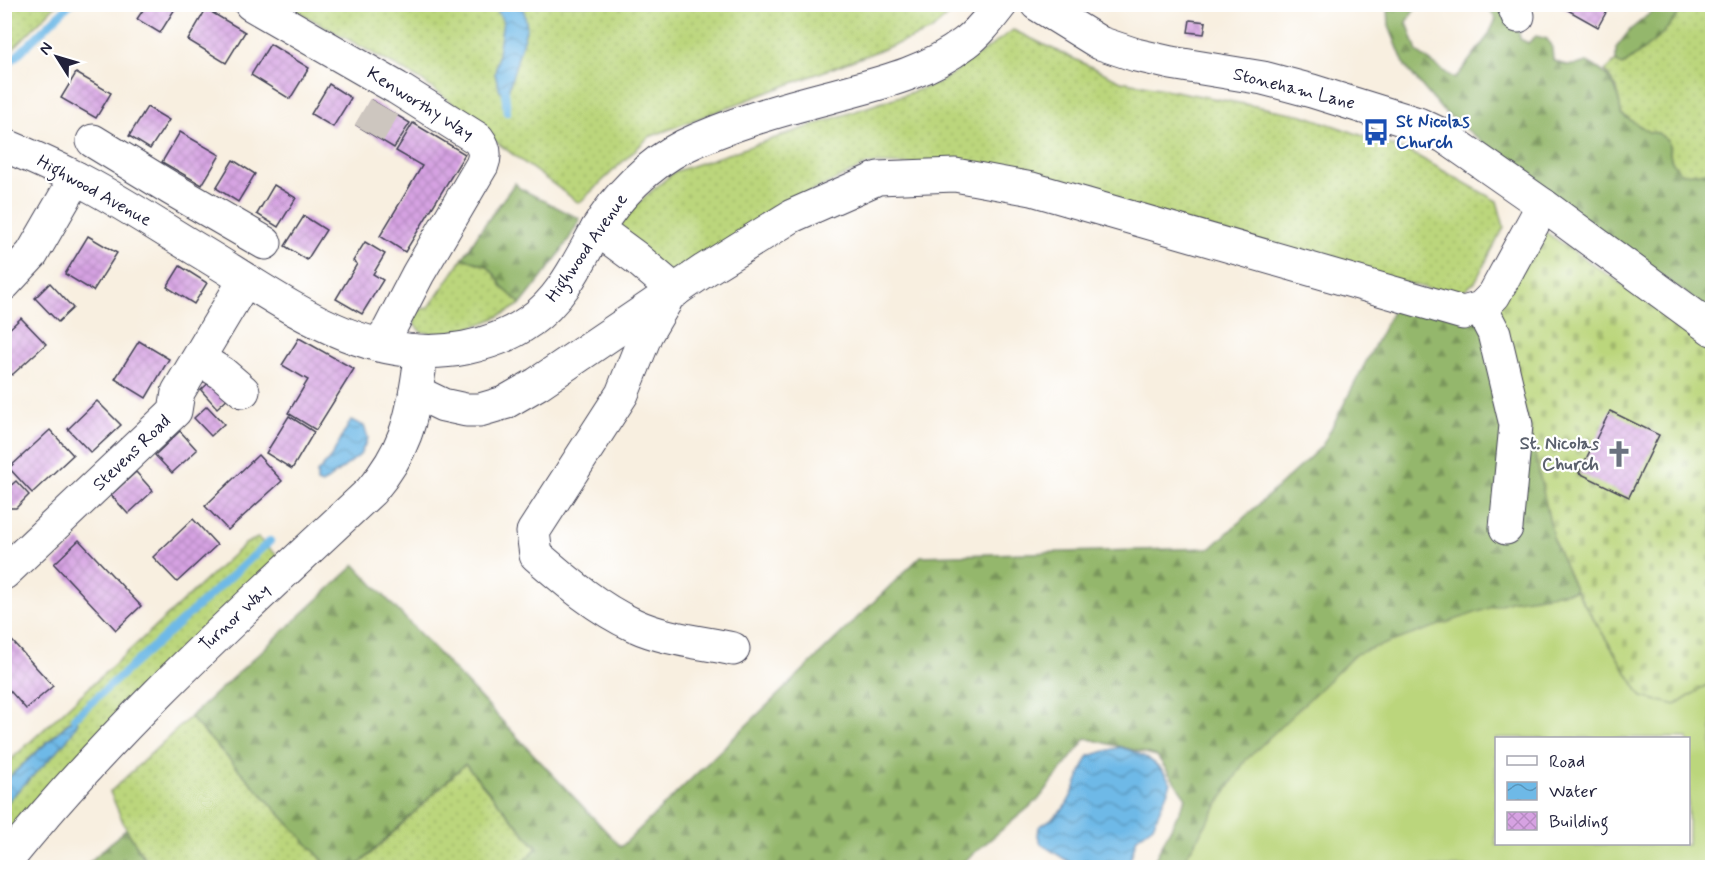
<svg xmlns="http://www.w3.org/2000/svg" width="1717" height="872" font-family="Mynerve,sans-serif">
	<style>
		.grass { fill: url(#grass-dots); stroke: #6e7c5c; stroke-width: 1.5 }
		.forest { fill: url(#forest-firs); stroke: #5b6c54; stroke-width: 1.5 }
		.cemetery { fill: url(#cemetery-stones); stroke: #6e7c5c; stroke-width: 1.5 }
		.pitch { fill: #bbd67c; stroke: #6e7c5c; stroke-width: 1.5; fill-rule: evenodd }
		.water { fill: url(#water-waves); stroke: #486e91; stroke-width: 1.5 }
		.lines { fill: none; stroke-linecap: round; stroke-linejoin: round }
		.stream { stroke: #6eb9e7; stroke-width: 8 }
		.building { fill: url(#building-cross-hatch) }
		.minor-tunnel { stroke: #cdc6bf; stroke-width: 33; stroke-dasharray: 33 16; stroke-linecap: butt }
		.minor-casing { stroke: #424154; stroke-width: 35 }
		.minor { stroke: #fff; stroke-width: 33 }
		.labels { text-anchor: middle; dominant-baseline: central; stroke-width: 4.5; stroke-linejoin: round; paint-order: stroke }
		.street-label { font-size: 18px; fill: #22223b; stroke: #fff }
		.transit-label { font-size: 18px; font-weight: bold; fill: #164399; stroke: #fff; text-anchor: start }
		.worship-label { font-size: 18px; font-weight: bold; fill: #5b616d; stroke: #fff; text-anchor: end }
	</style>
	<defs>
		<pattern id="grass-dots" width="8" height="8" patternUnits="userSpaceOnUse" patternTransform="scale(1.5)"><rect width="8" height="8" fill="#bbd67c"/><path d="M2 2h.1M6 6h.1" fill="none" stroke="#a0b76c" stroke-width="1.8" stroke-linecap="round"/></pattern>
		<pattern id="forest-firs" width="22" height="20" patternUnits="userSpaceOnUse" patternTransform="scale(1.5)"><rect width="22" height="20" fill="#94b76c"/><path d="M5 1l3.5 6h-7zM16 11l3.5 6h-7z" fill="#78945a"/></pattern>
		<pattern id="cemetery-stones" width="16" height="16" patternUnits="userSpaceOnUse" patternTransform="scale(1.5)"><rect width="16" height="16" fill="#bbd67c"/><path d="M2 7V4a2 2 0 0 1 4 0v3zM10 15v-3a2 2 0 0 1 4 0v3z" fill="#a0b76c"/></pattern>
		<pattern id="water-waves" width="16" height="10" patternUnits="userSpaceOnUse" patternTransform="scale(1.5)"><rect width="16" height="10" fill="#6eb9e7"/><path d="M0 5q4-4 8 0t8 0" fill="none" stroke="#5a96bc"/></pattern>
		<pattern id="building-cross-hatch" width="8" height="8" patternUnits="userSpaceOnUse" patternTransform="scale(1.5)"><rect width="8" height="8" fill="#d6a2e2"/><path d="M0 0l8 8M0 8l8-8" fill="none" stroke="#b78bc3"/></pattern>
	</defs>
	<rect width="100%" height="100%" fill="#fff"/>
	<filter id="ink" filterUnits="userSpaceOnUse"><feTurbulence type="fractalNoise" baseFrequency=".0167" numOctaves="2"/><feDisplacementMap in="SourceGraphic" scale="12" xChannelSelector="R" yChannelSelector="G"/><feConvolveMatrix kernelMatrix="1 2 1 2 8 2 1 2 1" color-interpolation-filters="sRGB"/></filter>
	<filter id="wash" filterUnits="userSpaceOnUse"><feTurbulence type="fractalNoise" baseFrequency=".008" numOctaves="4" result="noise"/><feDisplacementMap in="SourceGraphic" scale="24" xChannelSelector="R" yChannelSelector="G"/><feGaussianBlur stdDeviation="1.35" result="paint"/><feColorMatrix in="noise" values="0 0 0 0 0 0 0 0 0 0 0 0 0 0 0 0 0 1.4 0 .05"/><feComposite in="paint" operator="in"/></filter>
	<g filter="url(#wash)">
		<rect width="100%" height="100%" fill="#f8efe0"/>
		<g class="grass">
			<path d="M5,4L56,5L5,57L4,5Z"/>
			<path d="M286,5H959L931,31L649,137L579,203L488,136L468,115L421,80Z"/>
			<path d="M1684,5H1712V172L1681,174L1671,160L1668,141L1659,133L1649,132L1621,114L1617,88L1605,71L1616,61L1622,66C1646,47 1669,31 1684,5Z"/>
			<path d="M1013,30L1121,81L1303,115L1412,153L1497,201L1504,227L1475,282L1456,296L960,165L868,164L784,205L672,277L610,227L674,172L939,83Z"/>
			<path d="M463,258L487,266L496,276L503,288L521,304C492,322 455,337 421,332L414,324V316L420,310L430,306Z"/>
			<path d="M258,538L280,558L5,850V805L73,718L5,781V765L245,544Z"/>
			<path d="M190,717L329,867H150L126,829L110,792Z"/>
			<path d="M465,764L537,848L518,867L356,868Z"/>
		</g>
		<g class="forest">
			<path d="M1388,5H1417L1407,22L1417,52L1455,79L1488,36L1496,19L1487,5H1509L1517,23L1520,39L1528,43L1536,36L1547,39L1552,48L1553,60C1564,67 1576,66 1587,62C1612,75 1618,86 1621,114L1649,132L1658,133L1668,141L1671,160L1681,174L1712,172V313L1500,156L1442,110L1405,66L1389,26Z"/>
			<path d="M1660,5H1684C1667,35 1649,45 1622,66L1616,61V48L1630,30Z"/>
			<path d="M515,183L519,188L580,219C564,251 543,276 521,304L503,288L496,276L487,266L463,258L480,231Z"/>
			<path d="M1393,310L1495,316L1527,417L1554,541L1576,591L1510,601L1245,761L1180,867H1151L1186,798L1157,756L1086,738L1039,799L957,867H518L537,848L465,764L356,867H329L190,717L355,565L621,847L921,556L1211,548L1322,446Z"/>
			<path d="M126,829L150,867H84Z"/>
		</g>
		<path class="cemetery" d="M1538,227L1651,304L1712,349V678L1710,683L1676,705L1642,697L1576,591L1554,541L1527,417L1495,316Z"/>
		<path class="pitch" d="M1576,591L1642,697L1676,705L1710,683L1712,678V867H1180L1245,761L1356,654L1510,601ZM1496,738H1688V844H1496Z"/>
		<g class="water">
			<path d="M494,5H523L527,27L508,91H500L495,74L503,21Z"/>
			<path d="M351,420L364,426L368,438L360,455L322,484L317,482V473L331,457Z"/>
			<path d="M74,718L78,722C65,750 26,779 5,805V781Z"/>
			<path d="M1120,747C1143,754 1159,762 1171,783L1153,826L1137,838L1129,863L1125,867H1077L1041,844L1038,836L1039,827C1048,821 1060,815 1066,805C1076,791 1079,772 1089,756Z"/>
		</g>
		<g class="lines">
			<g class="stream">
				<path d="M4,68L70,4"/>
				<path d="M505,91L507,112"/>
				<path d="M74,718L270,541"/>
			</g>
		</g>
		<g id="blocks">
			<g class="building">
				<path d="M147,4H178L160,33L137,19Z"/>
				<path d="M1557,4H1619L1608,9L1598,27Z"/>
				<path d="M206,9L245,32L226,63L188,40Z"/>
				<path d="M1190,20L1206,22L1204,34L1188,32Z"/>
				<path d="M270,44L309,68L290,99L251,75Z"/>
				<path d="M76,73L111,93L96,118L61,98Z"/>
				<path d="M329,84L351,98L333,127L311,114Z"/>
				<path d="M371,100L410,123L394,148L356,125Z"/>
				<path d="M147,107L169,120L150,149L129,136Z"/>
				<path d="M413,123L465,154L405,252L380,236L422,166L396,151Z"/>
				<path d="M180,132L220,155L202,185L162,162Z"/>
				<path d="M233,160L255,174L238,202L216,188Z"/>
				<path d="M274,185L296,198L278,227L257,214Z"/>
				<path d="M304,216L326,230L307,260L285,246Z"/>
				<path d="M88,236L117,253L93,291L65,274Z"/>
				<path d="M365,242L385,254L373,274L383,280L362,314L336,299L357,264L353,261Z"/>
				<path d="M180,266L207,283L194,304L167,287Z"/>
				<path d="M50,283L73,308L58,322L35,298Z"/>
				<path d="M21,318L46,344L12,375L4,366V334Z"/>
				<path d="M299,338L354,369L316,430L288,413L308,380L282,365Z"/>
				<path d="M139,341L169,359L146,398L115,379Z"/>
				<path d="M216,376L232,394L217,408L201,390Z"/>
				<path d="M97,401L121,425L91,453L68,429Z"/>
				<path d="M207,406L224,424L211,436L194,418Z"/>
				<path d="M1610,411L1659,435L1629,497L1579,473Z"/>
				<path d="M289,416L314,432L292,469L266,453Z"/>
				<path d="M50,430L73,455L32,493L9,468Z"/>
				<path d="M180,431L197,450L172,473L155,455Z"/>
				<path d="M258,455L282,481L228,530L205,506Z"/>
				<path d="M136,472L153,491L128,514L111,495Z"/>
				<path d="M16,481L29,495L16,508H4V488H8Z"/>
				<path d="M193,519L217,545L177,582L153,557Z"/>
				<path d="M79,540L141,606L116,630L54,564Z"/>
				<path d="M4,632L53,686L26,709L4,684Z"/>
			</g>
		</g>
	</g>
	<g filter="url(#ink)">
		<use href="#blocks" fill-opacity="0" stroke="#424154" stroke-width="1.5"/>
		<g class="lines">
			<path class="minor-tunnel" d="M369,133L384,107"/>
			<defs>
				<g id="minor">
					<path d="M251,4L397,88L478,139C485,148 486,155 482,165L418,274L389,330L378,345"/>
					<path d="M1037,4L1100,43L1136,55L1171,63L1263,78L1312,91L1418,124L1444,136L1543,205L1712,329"/>
					<path d="M1513,4L1518,16"/>
					<path d="M93,141L170,188L265,243"/>
					<path d="M4,145C28,155 51,165 74,177C116,198 156,225 196,249C279,298 363,368 465,348C489,343 511,335 530,321C561,300 578,263 596,231C616,197 648,164 684,146C730,124 779,110 829,97C877,84 925,74 965,43C979,33 990,18 1001,4"/>
					<path d="M597,229L635,257L675,291"/>
					<path d="M4,284L32,254L76,178"/>
					<path d="M665,302L646,334L622,394L533,532L536,555C566,581 597,608 634,625C664,639 700,642 733,649"/>
					<path d="M1481,308L1494,333L1516,425L1506,528"/>
					<path d="M199,359L222,373L243,391"/>
					<path d="M416,392L443,405L466,410H480L504,403L537,384L705,270L792,216L878,178L955,175L1032,189L1463,313L1481,308L1494,295L1543,205"/>
					<path d="M4,573L175,411L178,392L245,280"/>
					<path d="M4,864C113,727 244,610 371,491C404,452 412,421 419,371"/>
				</g>
			</defs>
			<use href="#minor" class="minor-casing"/>
			<use href="#minor" class="minor"/>
		</g>
	</g>
	<defs>
		<symbol id="bus-bare" viewBox="-9 -9 18 18"><path d="M-5-6H5V4H4V6H2V4H-2V6H-4V4H-5ZM-3.5-4V0h7V-4ZM-3.5 1.2v1.5H-2V1.2ZM2 1.2v1.5H3.5V1.2Z" fill="#1a4fb4" stroke="#fff" stroke-width="2.5" paint-order="stroke"/></symbol>
		<symbol id="church-bare" viewBox="-9 -9 18 18"><path d="M-1.2-6h2.4v3.5h3.3v2.4h-3.3V6h-2.4V-.1h-3.3v-2.4h3.3Z" fill="#6b7280" stroke="#fff" stroke-width="2.5" paint-order="stroke"/></symbol>
	</defs>
	<g fill-rule="evenodd">
		<use href="#bus-bare" x="1357" y="113" width="38" height="38"/>
		<use href="#church-bare" x="1600" y="435" width="38" height="38"/>
	</g>
	<g class="labels">
		<g class="street-label">
			<text transform="translate(1294 89) rotate(14)">Stoneham Lane</text>
			<text transform="translate(420 104) rotate(32)">Kenworthy Way</text>
			<text transform="translate(94 191) rotate(29)">Highwood Avenue</text>
			<text transform="translate(587 248) rotate(-55)">Highwood Avenue</text>
			<text transform="translate(132 453) rotate(-44)">Stevens Road</text>
			<text transform="translate(235 618) rotate(-43)">Turnor Way</text>
		</g>
		<g class="transit-label">
			<text x="1396" y="122">St Nicolas<tspan x="1396" dy="21">Church</tspan></text>
		</g>
		<g class="worship-label">
			<text x="1599" y="444">St. Nicolas<tspan x="1599" dy="21">Church</tspan></text>
		</g>
	</g>
	<rect width="1717" height="872" fill="none" stroke="#fff" stroke-width="24"/>
	<rect x="1495" y="737" width="195" height="108" fill="#ffffff" stroke="#a7a7b1" stroke-width="1.5"/>
	<rect x="1507" y="756" width="30" height="9" fill="#ffffff" stroke="#a7a7b1" stroke-width="1.5"/>
	<text x="1549" y="767" font-size="18" fill="#22223b">Road</text>
	<rect x="1507" y="782" width="30" height="18" fill="url(#water-waves)" stroke="#a7a7b1" stroke-width="1.5"/>
	<text x="1549" y="797" font-size="18" fill="#22223b">Water</text>
	<rect x="1507" y="812" width="30" height="18" fill="url(#building-cross-hatch)" stroke="#a7a7b1" stroke-width="1.5"/>
	<text x="1549" y="827" font-size="18" fill="#22223b">Building</text>
	<g transform="translate(57 57) rotate(307)" stroke="#ffffff" stroke-width="4.5" paint-order="stroke">
	<path d="M0-4.5L10 22L0 15L-10 22Z" fill="#22223b"/>
	<text y="-9" font-size="16" font-weight="bold" text-anchor="middle" fill="#22223b">N</text>
	</g>
</svg>
